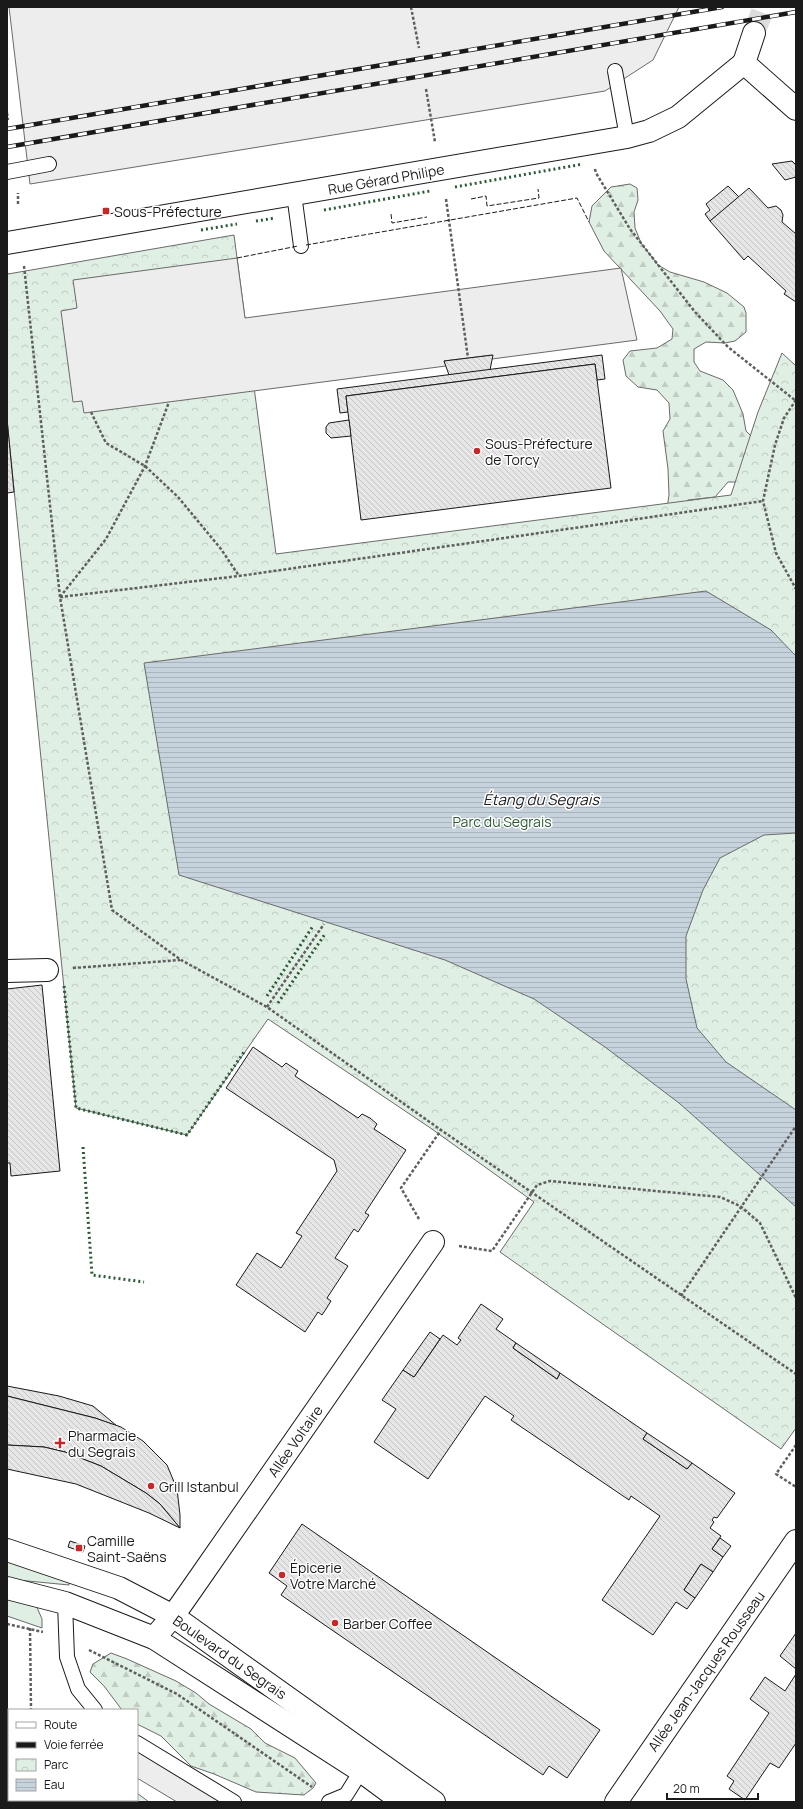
<svg xmlns="http://www.w3.org/2000/svg" width="803" height="1809" font-family="Manrope,sans-serif">
	<style>
		.green { fill: #e0efe3; stroke: #6a6a6a }
		.forest { fill: url(#forest-firs); stroke: #6a6a6a }
		.park { fill: url(#park-crowns); stroke: #6a6a6a }
		.parking { fill: #ededed; stroke: #6a6a6a }
		.water { fill: url(#water-rules); stroke: #6a6a6a }
		.building { fill: url(#building-back-hatch); stroke: #1a1a1a }
		.lines { fill: none; stroke-linecap: round; stroke-linejoin: round }
		.secondary-tunnel { stroke: #ddd; stroke-width: 22; stroke-dasharray: 22 11; stroke-linecap: butt }
		.lane-casing { stroke: #1a1a1a; stroke-width: 16 }
		.street-casing { stroke: #1a1a1a; stroke-width: 24 }
		.secondary-casing { stroke: #1a1a1a; stroke-width: 24 }
		.path { stroke: #5f5f5f; stroke-width: 2.5; stroke-dasharray: 3 2; stroke-linecap: butt }
		.lane { stroke: #fff; stroke-width: 14 }
		.street { stroke: #fff; stroke-width: 22 }
		.secondary { stroke: #fff; stroke-width: 22 }
		.rail-casing { stroke: #1a1a1a; stroke-width: 4.5 }
		.rail { stroke: #fff; stroke-width: 3; stroke-dasharray: 9; stroke-linecap: butt }
		.hedge { stroke: #2b5a34; stroke-width: 3; stroke-dasharray: 2 3; stroke-linecap: butt }
		.fence { stroke: #1a1a1a; stroke-width: 1; stroke-dasharray: 5 2; stroke-linecap: butt }
		.poi-dot { fill: #c62828; stroke: #fff; stroke-width: 1.5 }
		.labels { text-anchor: middle; dominant-baseline: central; stroke-width: 3; stroke-linejoin: round; paint-order: stroke }
		.street-label { font-size: 14px; fill: #1a1a1a; stroke: #fff }
		.poi-label { font-size: 14px; fill: #1a1a1a; stroke: #fff; text-anchor: start }
		.park-label { font-size: 14px; fill: #2b5a34; stroke: #fff }
		.water-label { font-size: 15px; font-style: italic; fill: #1a1a1a; stroke: #fff }
	</style>
	<defs>
		<pattern id="forest-firs" width="22" height="20" patternUnits="userSpaceOnUse"><rect width="22" height="20" fill="#e0efe3"/><path d="M5 1l3.5 6h-7zM16 11l3.5 6h-7z" fill="#c0ccc2"/></pattern>
		<pattern id="park-crowns" width="20" height="18" patternUnits="userSpaceOnUse"><rect width="20" height="18" fill="#e0efe3"/><path d="M2 6a3 3 0 1 1 6 0M12 15a3 3 0 1 1 6 0" fill="none" stroke="#c0ccc2"/></pattern>
		<pattern id="water-rules" width="6" height="5" patternUnits="userSpaceOnUse"><rect width="6" height="5" fill="#c6d2dc"/><path d="M0 2.5h6" fill="none" stroke="#aab4bc"/></pattern>
		<pattern id="building-back-hatch" width="6" height="6" patternUnits="userSpaceOnUse"><rect width="6" height="6" fill="#e6e6e6"/><path d="M-1 5l2 2M0 0l6 6M5-1l2 2" fill="none" stroke="#c5c5c5"/></pattern>
	</defs>
	<rect width="100%" height="100%" fill="#fff"/>
	<g class="green">
		<path d="M7,1560L69,1580V1585L7,1579Z"/>
		<path d="M7,1596L35,1603L42,1619V1628L7,1616Z"/>
	</g>
	<g class="forest">
		<path d="M630,184L637,188L638,200L634,212L635,228L641,243L658,265L670,272L704,282L727,293L744,307L746,313V332L735,341L725,343L706,342L694,349V362L700,371L723,380L733,390L743,414L746,431L758,443L740,482H728L715,497L688,500L666,515L669,495L668,469L663,431L670,419L669,403L657,390L638,387L626,376L623,360L630,351L657,348L672,339L673,329L660,311L604,251L589,222L592,206L611,187Z"/>
		<path d="M111,1653L127,1659L176,1681L196,1693L209,1704L251,1729L265,1743L295,1758L316,1783L313,1788L304,1795L256,1792L214,1774L191,1766L161,1736L137,1724V1710H122L104,1686L90,1672L93,1664Z"/>
		<path d="M137,1793L149,1802H45L46,1800H137Z"/>
	</g>
	<path class="park" d="M234,235L276,554L731,495L758,412L782,353L796,366V1428L781,1449L500,1252L534,1202L429,1127L268,1019L187,1135L76,1108L7,419V270L8,274Z"/>
	<g class="parking">
		<path d="M9,7H679L653,60L605,91L30,184Z"/>
		<path d="M237,258L245,318L621,268L637,340L492,359V355L444,361L446,366L84,413L82,401L73,402L61,311L77,308L73,280Z"/>
		<path d="M137,1743L234,1802H177L137,1778Z"/>
	</g>
	<path class="water" d="M706,591L771,630L796,656V833L764,835L720,858L703,890L686,936V979L697,1028L726,1062L796,1110V1207L679,1103L605,1047L534,999L445,960L179,875L144,663Z"/>
	<g class="building">
		<path d="M792,161L796,165V177L785,180L772,164Z"/>
		<path d="M728,186L739,197L710,221L705,214L710,210L706,204Z"/>
		<path d="M749,188L768,208L776,206L781,210L783,215L782,222L796,234V302L784,294L786,291L748,256L744,260L710,221Z"/>
		<path d="M493,355L490,370L449,375L444,361Z"/>
		<path d="M602,355L605,379L597,380L595,364L346,396L348,412L340,413L337,389Z"/>
		<path d="M595,364L611,488L361,520L346,396Z"/>
		<path d="M7,419L14,492L7,493Z"/>
		<path d="M349,420L351,436L331,438L326,433V427L329,423Z"/>
		<path d="M42,985L60,1171L11,1176L10,1163H7V989Z"/>
		<path d="M253,1047L282,1067L286,1063L298,1071L295,1076L358,1118L362,1114L370,1118L377,1124L374,1129L406,1150L365,1213L369,1215L358,1232L354,1229L335,1258L348,1266L327,1298L331,1301L326,1309L322,1315L318,1312L305,1332L236,1285L257,1253L281,1268L302,1236L296,1233L337,1171L334,1160L226,1088Z"/>
		<path d="M481,1304L503,1319L496,1329L516,1343L513,1348L557,1379L560,1373L647,1433L643,1439L687,1469L692,1463L735,1493L717,1518L714,1517L712,1520L714,1522L710,1528L721,1536L712,1549L723,1557L713,1572L701,1564L684,1590L695,1598L687,1609L676,1602L653,1635L602,1600L660,1516L631,1496L629,1500L511,1420L514,1416L485,1396L428,1479L374,1442L396,1409L382,1400L403,1370L414,1377L443,1335L457,1345L461,1340L458,1338Z"/>
		<path d="M430,1332L440,1339L414,1377L403,1370Z"/>
		<path d="M516,1343L560,1373L557,1379L513,1348Z"/>
		<path d="M7,1386L59,1396L93,1406L117,1426L95,1418L7,1396Z"/>
		<path d="M7,1396L95,1418L121,1427L143,1441L167,1465L177,1489L180,1515V1528L160,1504L146,1493L101,1466L65,1452L44,1447L7,1445Z"/>
		<path d="M647,1433L692,1463L687,1469L643,1439Z"/>
		<path d="M7,1445L44,1447L65,1452L101,1466L146,1493L160,1504L180,1528L149,1513L76,1484L7,1469Z"/>
		<path d="M302,1524L600,1730L567,1778L549,1766L543,1775L281,1595L287,1586L269,1573Z"/>
		<path d="M720,1538L731,1546L723,1557L712,1549Z"/>
		<path d="M70,1541L85,1546L83,1552L68,1547Z"/>
		<path d="M701,1564L713,1572L695,1598L684,1590Z"/>
		<path d="M796,1633V1669L780,1656Z"/>
		<path d="M796,1674V1743L779,1768L770,1763L745,1800L729,1789L734,1781L727,1776L769,1713L750,1699L765,1677L785,1691Z"/>
	</g>
	<g class="lines">
		<path class="secondary-tunnel" d="M754,33L764,7"/>
		<defs>
			<g id="lane">
				<path d="M615,71L627,137"/>
				<path d="M7,172L49,164"/>
				<path d="M294,194L301,246"/>
				<path d="M65,1603L67,1657L78,1689L95,1710"/>
				<path d="M137,1743L234,1802"/>
				<path d="M329,1802L346,1795L361,1771"/>
			</g>
			<g id="street">
				<path d="M7,243L627,137L649,131L678,117L744,63"/>
				<path d="M7,971L47,970"/>
				<path d="M154,1638L173,1616L194,1586L433,1242"/>
				<path d="M616,1802L796,1541"/>
			</g>
			<g id="secondary">
				<path d="M754,33L744,63L796,109"/>
				<path d="M7,1550L119,1588L173,1616L434,1802"/>
				<path d="M7,1588L65,1603L154,1638L361,1771L403,1802"/>
			</g>
		</defs>
		<use href="#lane" class="lane-casing"/>
		<use href="#street" class="street-casing"/>
		<use href="#secondary" class="secondary-casing"/>
		<g class="path">
			<path d="M411,7L419,48"/>
			<path d="M426,89L435,142"/>
			<path d="M7,113L8,120"/>
			<path d="M595,169L596,173L630,229L695,312L728,347L796,401"/>
			<path d="M446,199L468,358"/>
			<path d="M18,204V193"/>
			<path d="M24,266L60,597L112,910L181,960L267,1007L441,1130L796,1374"/>
			<path d="M796,400L784,418L775,445L763,501L776,553L796,589"/>
			<path d="M91,412L106,443L145,466L178,497L221,549L239,576"/>
			<path d="M60,597L239,576L763,501"/>
			<path d="M60,597L106,539L145,466L169,402"/>
			<path d="M73,968L180,960"/>
			<path d="M267,1007L324,924"/>
			<path d="M419,1219L401,1188L441,1130"/>
			<path d="M459,1246L492,1251L537,1185L550,1181L720,1197L740,1206L760,1223L796,1298"/>
			<path d="M681,1296L796,1126"/>
			<path d="M796,1445L776,1474L796,1487"/>
			<path d="M7,1624L43,1632"/>
			<path d="M30,1628L31,1710"/>
			<path d="M89,1650L177,1694L312,1787"/>
			<path d="M37,1800L38,1802"/>
		</g>
		<use href="#lane" class="lane"/>
		<use href="#street" class="street"/>
		<use href="#secondary" class="secondary"/>
		<defs>
			<g id="rail">
				<path d="M7,129L722,7"/>
				<path d="M7,147L796,12"/>
			</g>
		</defs>
		<use href="#rail" class="rail-casing"/>
		<use href="#rail" class="rail"/>
		<g class="hedge">
			<path d="M455,187L583,164"/>
			<path d="M324,210L430,191"/>
			<path d="M256,221L275,218"/>
			<path d="M201,230L237,224"/>
			<path d="M64,986L76,1108L187,1135L244,1052"/>
			<path d="M267,996L313,926"/>
			<path d="M278,1003L325,934"/>
			<path d="M83,1147L92,1275L144,1282"/>
		</g>
		<g class="fence">
			<path d="M471,199L486,196L487,206L539,198L538,189"/>
			<path d="M391,214L392,223L427,217"/>
			<path d="M306,245L577,198L589,222"/>
			<path d="M237,258L298,246"/>
		</g>
	</g>
	<g class="poi-dot">
		<rect x="102" y="207" width="8" height="8" rx="2"/>
		<circle cx="477" cy="451" r="4"/>
		<path d="M58 1437h4v4h4v4h-4v4h-4v-4h-4v-4h4z"/>
		<circle cx="151" cy="1486" r="4"/>
		<rect x="75" y="1544" width="8" height="8" rx="2"/>
		<circle cx="282" cy="1575" r="4"/>
		<circle cx="335" cy="1623" r="4"/>
	</g>
	<g class="labels">
		<g class="street-label">
			<text transform="translate(386 179) rotate(-10)">Rue Gérard Philipe</text>
			<text transform="translate(295 1441) rotate(-55)">Allée Voltaire</text>
			<text transform="translate(230 1657) rotate(35)">Boulevard du Segrais</text>
			<text transform="translate(706 1671) rotate(-55)">Allée Jean-Jacques Rousseau</text>
		</g>
		<g class="poi-label">
			<text x="114" y="211">Sous-Préfecture</text>
			<text x="485" y="443">Sous-Préfecture<tspan x="485" dy="16">de Torcy</tspan></text>
			<text x="68" y="1435">Pharmacie<tspan x="68" dy="16">du Segrais</tspan></text>
			<text x="159" y="1486">Grill Istanbul</text>
			<text x="87" y="1540">Camille<tspan x="87" dy="16">Saint-Saëns</tspan></text>
			<text x="290" y="1567">Épicerie<tspan x="290" dy="16">Votre Marché</tspan></text>
			<text x="343" y="1623">Barber Coffee</text>
		</g>
		<g class="park-label">
			<text x="502" y="821">Parc du Segrais</text>
		</g>
		<g class="water-label">
			<text x="541" y="799">Étang du Segrais</text>
		</g>
	</g>
	<rect width="803" height="1809" fill="none" stroke="#1a1a1a" stroke-width="16"/>
	<rect x="8" y="1709" width="130" height="92" fill="#ffffff" stroke="#a3a3a3"/>
	<rect x="16" y="1722" width="20" height="6" fill="#ffffff" stroke="#a3a3a3"/>
	<text x="44" y="1729" font-size="12" fill="#1a1a1a">Route</text>
	<rect x="16" y="1742" width="20" height="6" fill="#1a1a1a" stroke="#a3a3a3"/>
	<text x="44" y="1749" font-size="12" fill="#1a1a1a">Voie ferrée</text>
	<rect x="16" y="1759" width="20" height="12" fill="url(#park-crowns)" stroke="#a3a3a3"/>
	<text x="44" y="1769" font-size="12" fill="#1a1a1a">Parc</text>
	<rect x="16" y="1779" width="20" height="12" fill="url(#water-rules)" stroke="#a3a3a3"/>
	<text x="44" y="1789" font-size="12" fill="#1a1a1a">Eau</text>
	<path d="M667 1793v6h91v-6" fill="none" stroke="#1a1a1a" stroke-width="2"/>
	<text x="673" y="1793" font-size="12" fill="#1a1a1a" stroke="#ffffff" stroke-width="3" paint-order="stroke">20 m</text>
</svg>
